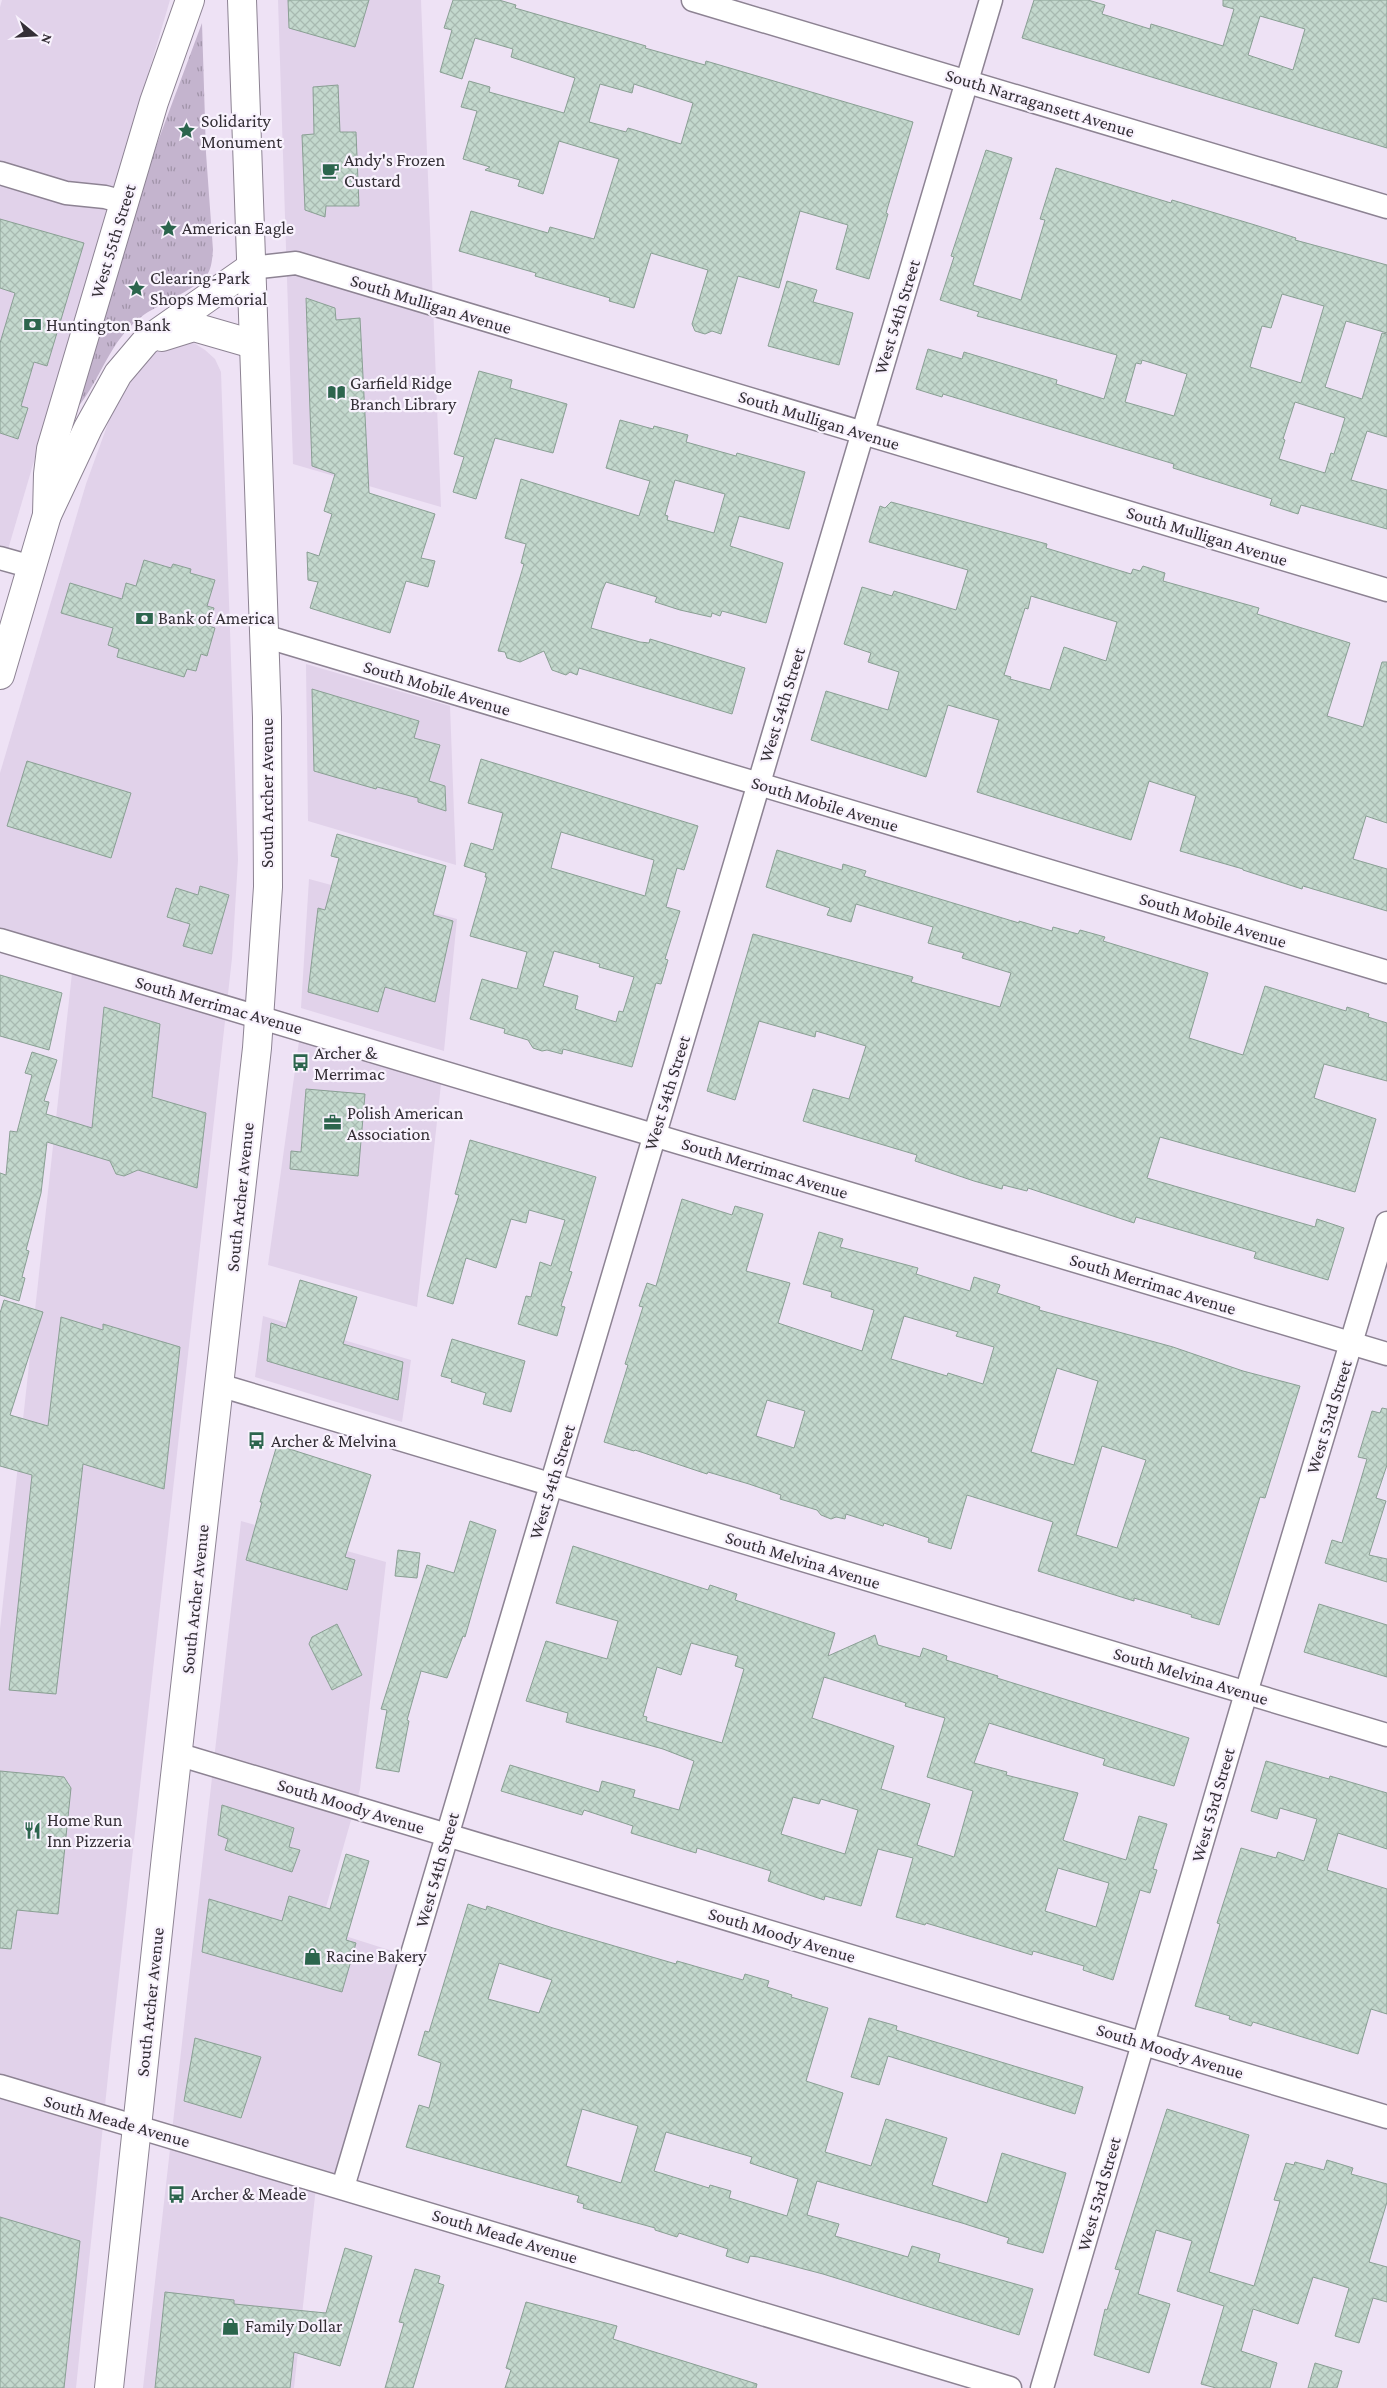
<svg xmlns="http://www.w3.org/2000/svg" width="1387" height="2388" font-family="'Crimson Pro',serif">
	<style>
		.built { fill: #e1d2ea }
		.grass { fill: url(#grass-tufts) }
		.building { fill: url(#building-cross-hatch); stroke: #8a9f94; fill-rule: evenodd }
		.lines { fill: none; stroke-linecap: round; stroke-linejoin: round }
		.minor-casing { stroke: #8d8393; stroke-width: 25 }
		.secondary-casing { stroke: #8d8393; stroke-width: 30 }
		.minor { stroke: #fff; stroke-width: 22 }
		.secondary { stroke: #fff; stroke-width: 28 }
		.labels { text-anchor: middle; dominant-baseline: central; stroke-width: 4.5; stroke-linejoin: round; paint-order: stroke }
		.street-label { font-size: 18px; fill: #342f36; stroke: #f8f2fd }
		.poi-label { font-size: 18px; fill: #342f36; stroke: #f8f2fd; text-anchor: start }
	</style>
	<defs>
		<pattern id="grass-tufts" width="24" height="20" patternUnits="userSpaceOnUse" patternTransform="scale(1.25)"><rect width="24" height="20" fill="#c4b4ce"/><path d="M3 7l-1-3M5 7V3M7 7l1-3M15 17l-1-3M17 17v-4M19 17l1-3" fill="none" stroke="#a093a8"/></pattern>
		<pattern id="building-cross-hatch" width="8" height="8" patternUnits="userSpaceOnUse" patternTransform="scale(1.25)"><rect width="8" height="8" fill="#c3d8cd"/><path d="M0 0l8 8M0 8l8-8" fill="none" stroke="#a8bab1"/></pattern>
	</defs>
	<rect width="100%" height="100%" fill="#eee2f5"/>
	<g class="built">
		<path d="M2,0H170L4,563L0,562V7Z"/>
		<path d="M278,0H421L441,507L293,464Z"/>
		<path d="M177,339L194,343L205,350L215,359L221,372L238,860L232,958L110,2057L76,2388H0V1629L73,964L0,943V773L86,484L111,415L134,372L152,351Z"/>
		<path d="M306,664L450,706L456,865L308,821Z"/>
		<path d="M309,879L457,919L444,1051L301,1008Z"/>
		<path d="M299,1041L441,1084L417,1307L268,1265Z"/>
		<path d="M263,1316L411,1360L402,1422L255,1377Z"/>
		<path d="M241,1521L386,1562L360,1789L320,1928L405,1955L334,2191L316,2187L294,2388H143Z"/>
	</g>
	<path class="grass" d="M202,23L206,153L213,250C212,259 212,269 206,276C193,291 158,304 141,317C109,341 101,380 77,408L148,168Z"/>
	<g class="building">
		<path d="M288,0H369L355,47L289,28Z"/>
		<path d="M453,0H499L516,5L515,8L646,46L645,48L705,65L706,61L913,122L886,213L888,214L869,279L836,269L848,225L800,211L779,288L738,276L721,334L712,331L705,334L695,331L692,324L708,270L651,253L634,308L609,301L610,298L535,276L536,273L459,251L471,211L548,233L550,227L594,239L619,159L559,141L543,194L518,186L520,180L485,170L490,167L463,159L477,111L461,107L469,81L490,87L489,92L564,113L575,78L511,57L513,49L475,38L462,79L440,72L452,30L444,28ZM600,84L632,93L634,84L693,103L681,144L628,128L626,132L589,122Z"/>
		<path d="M1034,0H1088L1105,5L1102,14L1150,29L1151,24L1223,46L1234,9L1223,6V0H1387V148L1022,38ZM1260,16L1305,29L1293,70L1248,55Z"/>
		<path d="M338,85L340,132H356L359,206H326L325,217L305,210L302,135L314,134L313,87Z"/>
		<path d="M986,150L1012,158L973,285L1021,300L1045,220L1040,219L1056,168L1171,203L1172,200L1255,225L1296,238L1295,240L1387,265V333L1346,321L1325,387L1362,399L1382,333L1387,334V437L1367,431L1351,480L1387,490V529L1301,505L1298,514L1270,505L1272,499L1173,468L1174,464L943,394L942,397L916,389L928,349L962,359L964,352L1057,380L1056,384L1104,399L1117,355L977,316L979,312L940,300L954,257L951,256ZM1282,294L1324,306L1301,383L1250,367L1262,326L1271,328ZM1142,360L1187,374L1174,416L1125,402L1136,363L1141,364ZM1295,402L1345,418L1334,454L1331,453L1325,473L1279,459L1285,440L1283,439Z"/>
		<path d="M0,219L84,243L47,366L34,362L21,406L28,408L18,439L0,433V343L15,293L0,288Z"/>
		<path d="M787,281L817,290L813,302L853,313L839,365L768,346Z"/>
		<path d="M306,298L335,308L336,320L360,318L369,493L435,514L421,558L435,561L428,587L406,581L390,633L310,608L318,582L308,580L307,552L319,556L332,514L324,511L335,474L312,466Z"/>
		<path d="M479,371L512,380L510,388L567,404L553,453L495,438L476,499L453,492L464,457L454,454Z"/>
		<path d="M620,420L653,429L654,426L688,435L686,442L736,456L737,453L805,472L789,529L739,516L730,546L783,563L766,623L722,611L720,616L712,613L711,617L680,610L655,602L657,597L606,582L602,591L591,628L640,642L649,643L650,639L745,668L732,714L579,668L577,675L570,672L566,675L552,670L544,651L520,662L507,658L505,652L498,651L524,564L521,563L526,544L505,538L521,479L639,516L650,481L606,468ZM675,480L725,494L714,533L667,520L668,516L665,515Z"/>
		<path d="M891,502L1047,544L1046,548L1131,574L1133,569L1140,571L1143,566L1165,573L1163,581L1259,608L1257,614L1350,643L1327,716L1363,727L1382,662H1387V823L1366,816L1353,859L1387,869V911L1303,886L1302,889L1243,870V869L1180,851L1196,796L1149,781L1131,840L977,792L999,720L948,705L926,777L811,740L826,691L888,710L899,672L868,662L871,653L844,644L862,587L892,596L894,591L956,610L968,570L869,542L880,506L885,508ZM1031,596L1117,622L1106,661L1064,647L1050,690L1010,679L1011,677L1004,675L1025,608L1028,609Z"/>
		<path d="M144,560L171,568L173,564L191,569L190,573L215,580L207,606L214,608L209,626L215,628L207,656L201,654L196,671L187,669L184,677L117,657L119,649L108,645L113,628L61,613L70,583L122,599L126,583L136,586Z"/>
		<path d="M312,689L419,721L414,738L440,745L429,781L445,786L446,811L418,802V798L377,787L376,789L314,771Z"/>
		<path d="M481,759L698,826L684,870L677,868L666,907L680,911L665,959L668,960L661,984L656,983L632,1067L563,1049L562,1054L547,1050L542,1051L533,1048L528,1040L504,1033L505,1029L470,1019L482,979L517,989L527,952L470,936L487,877H485L486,873L464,866L471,843L493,850L503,813L468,803ZM561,832L654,860L645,896L551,868ZM554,951L600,964L599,967L634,977L623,1012L619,1011L616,1022L575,1009L578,996L543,986Z"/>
		<path d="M27,761L131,793L111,858L7,826Z"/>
		<path d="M337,834L446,866L433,915L453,921L435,1002L385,987L378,1012L308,992L318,908L325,910L339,858L331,856Z"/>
		<path d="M777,850L842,870L843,864L866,871L864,876L1019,923V921L1052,931L1053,927L1078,934L1080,930L1105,937L1103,941L1208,973L1189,1038L1243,1055L1265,986L1346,1011L1347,1007L1369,1014L1368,1017L1387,1023V1081L1324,1064L1314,1098L1376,1119L1355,1192L1160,1137L1147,1178L1315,1227L1317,1219L1344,1228L1328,1280L1254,1258L1256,1252L1136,1217L1134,1223L1028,1188L1027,1191L1003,1185L1002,1189L974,1181L915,1161L917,1155L803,1121L813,1089L849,1099L866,1046L816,1031L815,1037L759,1021L735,1100L707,1091L753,934L913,977L911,982L1000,1007L1011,973L962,958L964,953L928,943L933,927L856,904L851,922L827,915L830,908L766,887Z"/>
		<path d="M200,886L229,895L212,954L183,946L190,924L167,917L176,888L198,895Z"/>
		<path d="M0,975L62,993L49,1050L0,1036Z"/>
		<path d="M104,1007L160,1024L152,1097L206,1113L197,1188L138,1170L124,1176L116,1174L110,1161L47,1142L41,1193L26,1250L29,1251L22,1277L25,1278L19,1301L0,1295V1173L6,1175L10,1131L17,1132L32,1075L25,1073L32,1052L57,1060L44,1101L49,1102L46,1114L92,1128Z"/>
		<path d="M306,1089L365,1094L358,1176L290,1169L291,1151L301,1152Z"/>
		<path d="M470,1140L596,1177L569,1271L572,1272L561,1306L565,1307L557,1336L518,1324L526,1296L531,1297L540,1262L551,1266L565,1220L529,1210L526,1223L511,1219L496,1268L466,1258L453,1304L427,1296L459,1195L455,1194Z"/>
		<path d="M682,1199L732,1215L735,1206L763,1214L746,1271L790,1283L778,1323L862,1351L874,1310L831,1297L832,1292L803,1284L819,1232L843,1239L840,1247L918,1268L916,1274L970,1291L974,1277L1000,1285L997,1293L1040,1307L1039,1310L1173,1347L1243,1371L1300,1386L1265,1498L1260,1497L1219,1625L1191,1617L1192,1615L1134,1598V1601L1038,1571L1053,1522L967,1495L951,1549L928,1542L929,1538L884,1523L883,1526L846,1514L845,1519L836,1517L831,1519L821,1515L817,1510L780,1499L781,1495L749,1484L708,1472L707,1474L635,1450L634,1451L604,1442L628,1365L625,1364L643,1307L639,1306L647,1283L656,1286ZM904,1316L958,1332L956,1336L994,1347L983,1384L948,1373L947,1376L891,1359ZM1057,1368L1098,1381L1074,1465L1031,1452ZM767,1400L805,1411L794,1448L756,1436ZM1102,1446L1146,1460L1117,1548L1076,1535Z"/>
		<path d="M300,1280L357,1297L343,1344L403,1362L398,1400L267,1361L271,1323L286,1328Z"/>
		<path d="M4,1300L43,1312L10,1415L48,1426L61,1317L103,1330V1324L180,1347L164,1489L83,1464L56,1694L9,1690L32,1475L0,1466V1313Z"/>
		<path d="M452,1339L525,1361L511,1412L483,1404L486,1393L451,1382L452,1379L441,1376Z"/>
		<path d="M1382,1408L1387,1409V1465L1376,1498L1386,1501L1369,1555L1387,1559V1582L1325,1563L1332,1540L1342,1543L1367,1459L1358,1457L1372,1411L1380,1413Z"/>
		<path d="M277,1445L371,1475L345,1557L355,1560L347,1590L246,1560L262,1502H260Z"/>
		<path d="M470,1521L496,1530L465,1637L463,1636L447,1678L421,1671L407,1720L409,1721L399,1772L376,1768L387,1710L381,1709L427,1565L454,1573Z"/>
		<path d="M573,1546L708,1590L710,1585L737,1594L735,1600L835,1633L828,1656L875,1635L878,1645L920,1657L923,1648L947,1656L946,1660L998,1676L997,1678L1189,1738L1174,1786L1103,1765L1105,1759L989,1723L974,1763L1007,1772L1006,1775L1078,1793L1063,1840L1065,1841L1126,1860L1139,1816L1167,1824L1153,1869L1157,1870L1150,1893L1140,1890L1113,1980L1083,1970L1084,1966L1033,1951L1032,1955L926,1923L925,1925L896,1917L913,1858L878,1849L861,1906L825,1896L824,1900L768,1881L771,1871L697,1848L696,1853L631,1833L633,1826L584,1810L582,1815L501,1791L510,1765L599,1792L602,1781L635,1790L633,1797L679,1810L694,1761L663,1749L566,1722L568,1713L526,1701L546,1641L607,1659L618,1621L556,1603ZM691,1643L738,1656L735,1666L744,1669L722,1743L646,1721L647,1717L643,1716L657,1667L681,1675ZM824,1677L906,1703L905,1706L945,1718L927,1777L973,1791L954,1857L917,1845L930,1804L881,1789L894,1746L812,1718ZM793,1797L819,1804L821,1799L858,1810L845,1854L781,1834ZM1058,1868L1109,1883L1096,1927L1045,1911Z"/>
		<path d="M398,1550L420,1553L417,1578L395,1576Z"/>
		<path d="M1319,1604L1387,1625V1677L1304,1652Z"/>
		<path d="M337,1624L362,1675L332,1690L309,1644L312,1637Z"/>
		<path d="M1266,1761L1329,1779L1330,1776L1387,1793V1849L1338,1833L1327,1870L1387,1889V2014L1371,2009L1358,2054L1253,2022L1251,2026L1229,2019L1230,2016L1195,2006L1220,1924L1217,1923L1241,1848L1276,1858L1278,1852L1304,1861L1317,1819L1280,1808L1277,1819L1251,1811Z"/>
		<path d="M0,1771L64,1777L71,1788L58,1914L17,1910L11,1949L0,1948Z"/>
		<path d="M222,1805L294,1828L289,1847L300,1850L292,1872L225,1850L228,1839L218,1835Z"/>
		<path d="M346,1854L369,1861L346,1940L356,1943L342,1992L202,1952L209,1899L282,1921L289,1896L330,1909Z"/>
		<path d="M468,1904L486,1910L487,1906L553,1928L676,1964L677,1961L743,1980L745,1974L769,1981L767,1987L792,1995L791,1997L828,2008L806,2081L843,2093L825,2152L871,2166L886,2119L947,2138L932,2185L987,2203L1002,2153L1066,2173L1043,2253L1007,2243L1009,2238L962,2223L817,2181L807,2215L839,2224L835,2236L908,2257L912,2246L940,2254L938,2262L1033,2289L1019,2335L823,2274L758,2257L750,2256L748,2263L726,2256L728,2249L679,2233L677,2237L655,2230V2228L583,2208L584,2204L577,2202L579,2196L406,2147L419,2105L429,2108L441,2063L418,2055L425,2031L429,2032ZM499,1963L552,1980L539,2013L488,1999ZM582,2109L638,2126L621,2183L566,2166ZM666,2132L752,2157L750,2163L798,2179L787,2216L729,2198L731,2191L710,2185L709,2188L654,2171Z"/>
		<path d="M869,2018L897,2026L896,2030L1083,2087L1075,2114L888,2056L879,2085L851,2077Z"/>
		<path d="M195,2038L261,2057L241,2118L184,2101Z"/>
		<path d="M1167,2109L1249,2135L1209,2272L1254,2286L1280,2201L1274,2200L1286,2163L1294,2165L1295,2162L1324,2170L1327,2160L1353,2168L1351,2174L1387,2184V2202L1369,2262L1387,2267V2302L1373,2298L1359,2343L1335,2336L1349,2288L1313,2277L1298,2324L1253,2309L1241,2351L1277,2363L1270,2388H1216L1201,2384L1224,2306L1177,2291L1192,2241L1156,2230L1138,2294L1170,2304L1149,2373L1094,2355L1105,2309L1107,2310L1120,2270L1115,2269Z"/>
		<path d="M0,2217L80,2241L64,2388H0Z"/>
		<path d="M345,2248L372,2256L340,2366L294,2352L290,2388H155L165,2292L234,2300V2304L326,2313Z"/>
		<path d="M415,2269L440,2276L438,2283L444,2285L413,2388H385L404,2323L399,2322Z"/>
		<path d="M526,2302L617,2326L613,2339L757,2384L756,2388H505L511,2370L506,2368Z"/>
		<path d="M1315,2363L1342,2371L1337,2388H1308Z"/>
	</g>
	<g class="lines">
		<defs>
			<g id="minor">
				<path d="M693,0L1387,207"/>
				<path d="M0,173L66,193L105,197L124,202"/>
				<path d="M250,268L296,263L1387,590"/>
				<path d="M0,558L32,567"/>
				<path d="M264,636L1387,972"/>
				<path d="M0,940L1387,1354"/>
				<path d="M219,1385L1387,1735"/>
				<path d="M177,1754L1387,2117"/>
				<path d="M0,2086L1010,2388"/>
				<path d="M343,2187L991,0"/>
				<path d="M1042,2388L1246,1693L1387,1223"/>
			</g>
			<g id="secondary">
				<path d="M162,337L194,327L253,344"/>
				<path d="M47,515L48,474L51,449L154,102L190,0"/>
				<path d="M0,675L47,515L88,428L118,374L146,341L250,268"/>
				<path d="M109,2388L166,1856L257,1048L268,887L267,717L242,0"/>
			</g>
		</defs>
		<use href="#minor" class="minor-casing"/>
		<use href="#secondary" class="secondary-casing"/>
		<use href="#minor" class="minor"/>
		<use href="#secondary" class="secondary"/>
	</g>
	<defs>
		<symbol id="sight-bare" viewBox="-9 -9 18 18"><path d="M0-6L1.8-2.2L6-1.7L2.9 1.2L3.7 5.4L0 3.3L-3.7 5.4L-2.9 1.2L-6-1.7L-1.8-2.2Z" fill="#2c654d" stroke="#f8f2fd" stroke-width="2.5" paint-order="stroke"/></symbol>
		<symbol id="cafe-bare" viewBox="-9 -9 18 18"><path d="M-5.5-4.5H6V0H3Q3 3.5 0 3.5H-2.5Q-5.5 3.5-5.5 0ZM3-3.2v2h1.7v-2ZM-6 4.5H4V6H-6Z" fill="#2c654d" stroke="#f8f2fd" stroke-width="2.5" paint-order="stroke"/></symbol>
		<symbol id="bank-bare" viewBox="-9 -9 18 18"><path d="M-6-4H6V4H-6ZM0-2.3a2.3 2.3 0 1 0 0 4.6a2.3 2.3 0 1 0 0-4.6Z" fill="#2c654d" stroke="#f8f2fd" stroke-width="2.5" paint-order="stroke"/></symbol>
		<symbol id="library-bare" viewBox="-9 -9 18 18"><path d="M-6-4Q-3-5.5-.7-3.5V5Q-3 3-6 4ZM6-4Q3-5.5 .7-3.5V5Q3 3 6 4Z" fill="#2c654d" stroke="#f8f2fd" stroke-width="2.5" paint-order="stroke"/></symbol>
		<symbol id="bus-bare" viewBox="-9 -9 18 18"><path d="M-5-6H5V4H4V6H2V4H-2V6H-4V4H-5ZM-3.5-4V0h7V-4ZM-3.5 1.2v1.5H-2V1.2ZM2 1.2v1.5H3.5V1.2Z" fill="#2c654d" stroke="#f8f2fd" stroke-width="2.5" paint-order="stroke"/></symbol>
		<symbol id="office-bare" viewBox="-9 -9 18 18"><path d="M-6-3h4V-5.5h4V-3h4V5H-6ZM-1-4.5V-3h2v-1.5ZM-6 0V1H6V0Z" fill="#2c654d" stroke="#f8f2fd" stroke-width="2.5" paint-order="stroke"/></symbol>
		<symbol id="restaurant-bare" viewBox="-9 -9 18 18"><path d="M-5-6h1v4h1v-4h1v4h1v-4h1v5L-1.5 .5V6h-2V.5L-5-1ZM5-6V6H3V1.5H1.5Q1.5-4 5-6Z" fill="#2c654d" stroke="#f8f2fd" stroke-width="2.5" paint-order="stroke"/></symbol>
		<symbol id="shop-bare" viewBox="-9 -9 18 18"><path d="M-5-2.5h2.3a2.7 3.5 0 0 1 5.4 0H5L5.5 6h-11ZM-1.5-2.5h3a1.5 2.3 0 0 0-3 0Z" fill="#2c654d" stroke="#f8f2fd" stroke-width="2.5" paint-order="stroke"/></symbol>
	</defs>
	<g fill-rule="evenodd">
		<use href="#sight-bare" x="174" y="118" width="25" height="25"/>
		<use href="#cafe-bare" x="318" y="158" width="25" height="25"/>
		<use href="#sight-bare" x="156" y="216" width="25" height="25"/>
		<use href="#sight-bare" x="124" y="276" width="25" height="25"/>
		<use href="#bank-bare" x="20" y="312" width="25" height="25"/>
		<use href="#library-bare" x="324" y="380" width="25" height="25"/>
		<use href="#bank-bare" x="132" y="606" width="25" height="25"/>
		<use href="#bus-bare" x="288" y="1050" width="25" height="25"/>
		<use href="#office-bare" x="320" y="1110" width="25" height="25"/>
		<use href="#bus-bare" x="244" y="1428" width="25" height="25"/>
		<use href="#restaurant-bare" x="20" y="1818" width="25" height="25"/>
		<use href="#shop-bare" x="300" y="1944" width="25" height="25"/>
		<use href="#bus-bare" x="164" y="2182" width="25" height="25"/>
		<use href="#shop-bare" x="218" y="2314" width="25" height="25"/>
	</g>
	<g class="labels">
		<g class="street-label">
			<text transform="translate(1040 103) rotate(17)">South Narragansett Avenue</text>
			<text transform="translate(113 241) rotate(-73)">West 55th Street</text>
			<text transform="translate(431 304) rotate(17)">South Mulligan Avenue</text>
			<text transform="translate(897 317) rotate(-73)">West 54th Street</text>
			<text transform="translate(819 420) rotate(17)">South Mulligan Avenue</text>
			<text transform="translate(1207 536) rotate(17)">South Mulligan Avenue</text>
			<text transform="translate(437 688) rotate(17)">South Mobile Avenue</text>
			<text transform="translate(782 705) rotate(-73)">West 54th Street</text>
			<text transform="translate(267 793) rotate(-90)">South Archer Avenue</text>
			<text transform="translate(825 804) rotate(17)">South Mobile Avenue</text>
			<text transform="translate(1213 920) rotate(17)">South Mobile Avenue</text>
			<text transform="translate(219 1005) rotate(16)">South Merrimac Avenue</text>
			<text transform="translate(667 1093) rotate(-73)">West 54th Street</text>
			<text transform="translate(765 1168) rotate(17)">South Merrimac Avenue</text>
			<text transform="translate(240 1197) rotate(-84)">South Archer Avenue</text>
			<text transform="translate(1153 1284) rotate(17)">South Merrimac Avenue</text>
			<text transform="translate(1329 1417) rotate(-73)">West 53rd Street</text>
			<text transform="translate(552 1482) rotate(-73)">West 54th Street</text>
			<text transform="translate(803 1560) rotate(17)">South Melvina Avenue</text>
			<text transform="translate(195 1599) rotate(-84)">South Archer Avenue</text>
			<text transform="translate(1191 1676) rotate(17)">South Melvina Avenue</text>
			<text transform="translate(1213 1805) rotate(-74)">West 53rd Street</text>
			<text transform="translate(351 1806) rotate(17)">South Moody Avenue</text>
			<text transform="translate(437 1870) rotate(-74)">West 54th Street</text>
			<text transform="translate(782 1935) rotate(17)">South Moody Avenue</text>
			<text transform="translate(150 2002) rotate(-84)">South Archer Avenue</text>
			<text transform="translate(1170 2051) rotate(17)">South Moody Avenue</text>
			<text transform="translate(117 2121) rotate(16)">South Meade Avenue</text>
			<text transform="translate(1099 2194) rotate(-74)">West 53rd Street</text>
			<text transform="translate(505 2236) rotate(17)">South Meade Avenue</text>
		</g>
		<g class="poi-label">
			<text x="201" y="121">Solidarity<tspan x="201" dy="21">Monument</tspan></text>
			<text x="344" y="160">Andy's Frozen<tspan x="344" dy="21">Custard</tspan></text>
			<text x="182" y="228">American Eagle</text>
			<text x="150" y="278">Clearing-Park<tspan x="150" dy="21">Shops Memorial</tspan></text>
			<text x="46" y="325">Huntington Bank</text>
			<text x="350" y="383">Garfield Ridge<tspan x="350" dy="21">Branch Library</tspan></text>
			<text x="158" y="618">Bank of America</text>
			<text x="314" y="1053">Archer &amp;<tspan x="314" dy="21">Merrimac</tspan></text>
			<text x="347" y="1113">Polish American<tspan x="347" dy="21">Association</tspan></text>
			<text x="271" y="1441">Archer &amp; Melvina</text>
			<text x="47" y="1820">Home Run<tspan x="47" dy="21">Inn Pizzeria</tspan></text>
			<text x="326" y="1956">Racine Bakery</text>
			<text x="191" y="2194">Archer &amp; Meade</text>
			<text x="245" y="2326">Family Dollar</text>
		</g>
	</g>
	<g transform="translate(35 35) rotate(108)" stroke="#f8f2fd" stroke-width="4" paint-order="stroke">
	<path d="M0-4L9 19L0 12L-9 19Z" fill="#342f36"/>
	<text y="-8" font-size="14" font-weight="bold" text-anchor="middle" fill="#342f36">N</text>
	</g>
</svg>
